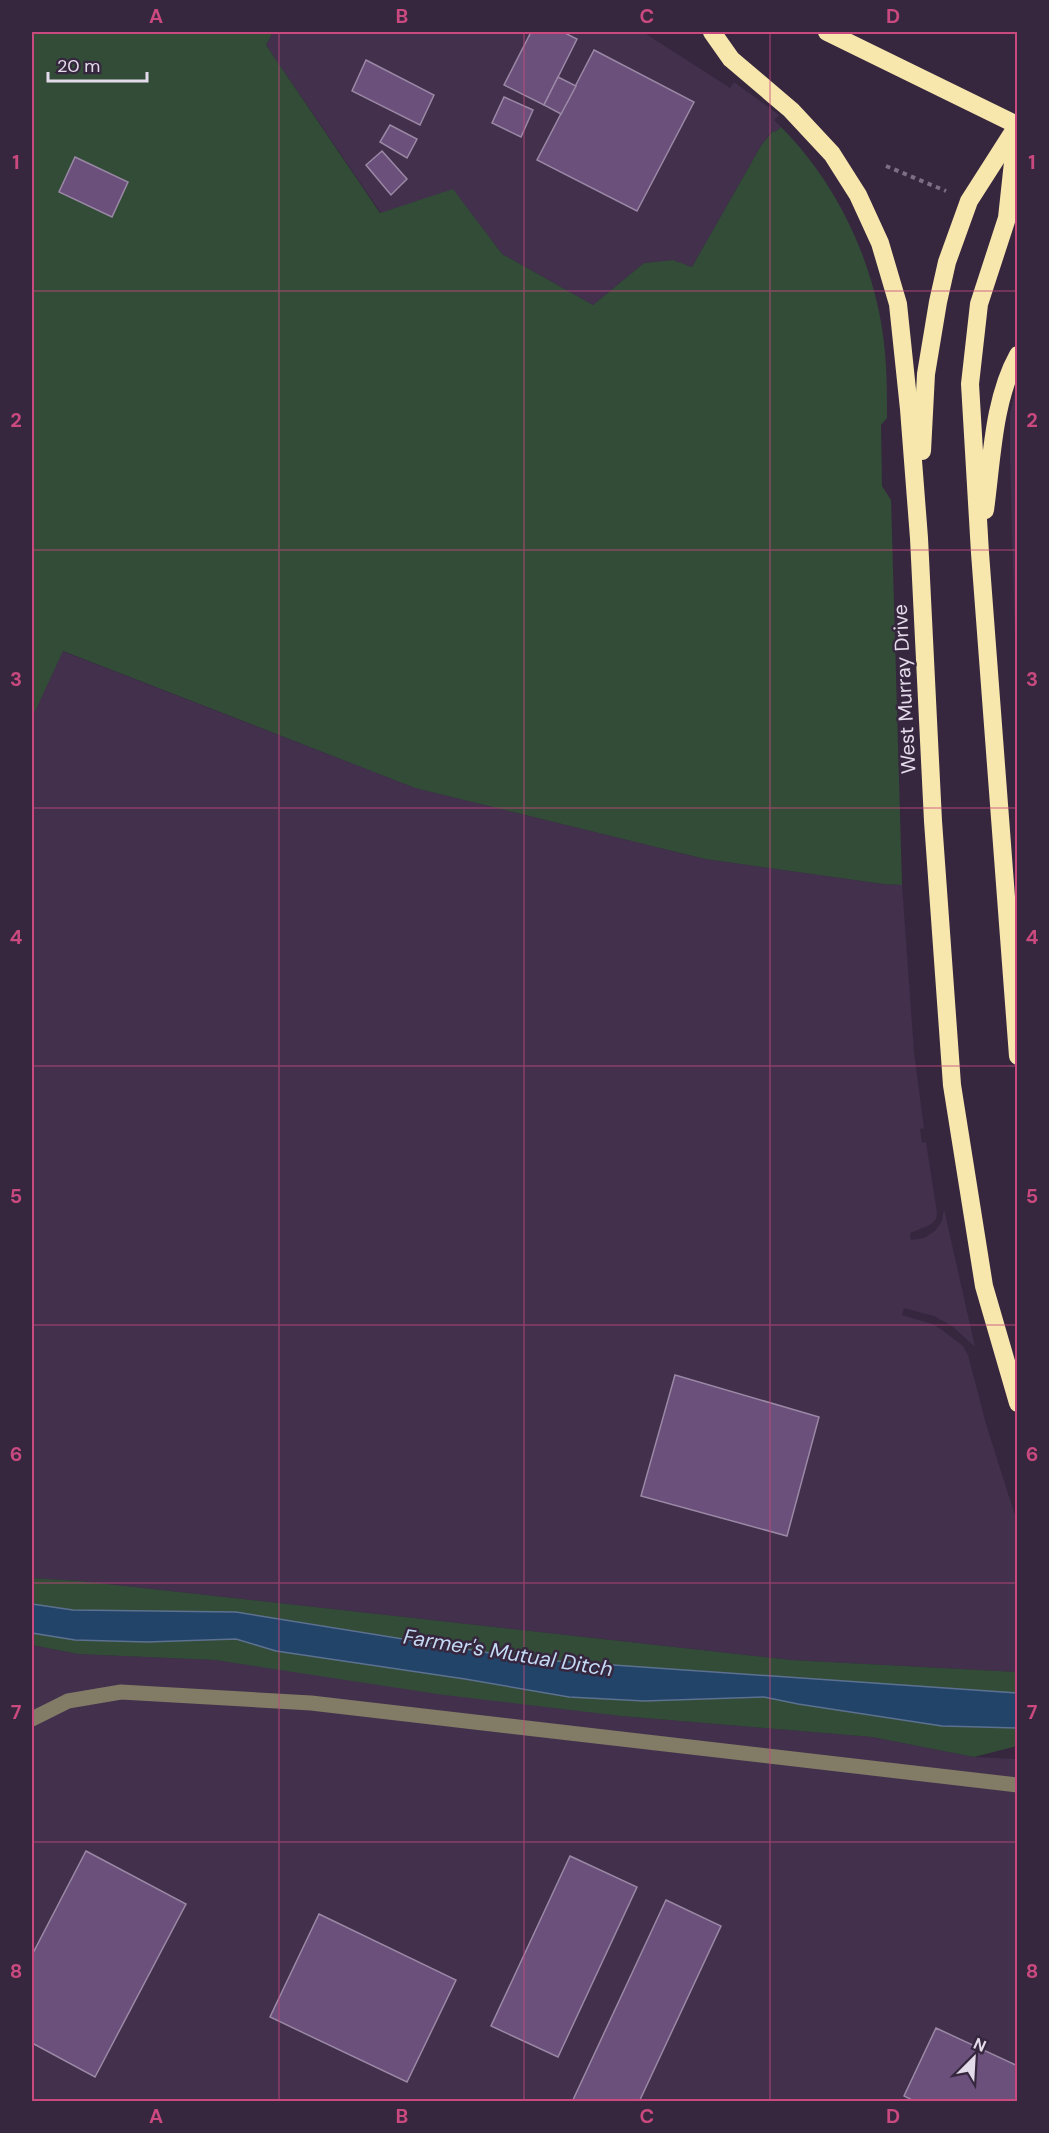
<svg xmlns="http://www.w3.org/2000/svg" width="1049" height="2133" font-family="'DM Sans',sans-serif">
	<style>
		.built { fill: #42304d }
		.green { fill: #324c38 }
		.water { fill: #224469; stroke: #5c7190; stroke-width: 1.5 }
		.building { fill: #6b507c; stroke: #9a88a5; stroke-width: 1.5 }
		.lines { fill: none; stroke-linecap: round; stroke-linejoin: round }
		.path { stroke: #7c6f84; stroke-width: 4; stroke-dasharray: 4.5 4.5; stroke-linecap: butt }
		.minor { stroke: #827b65; stroke-width: 15 }
		.highway { stroke: #f8e7ad; stroke-width: 18 }
		.grid { fill: none; stroke: #ca497f; stroke-width: 1.5; stroke-opacity: 0.55 }
		.labels { text-anchor: middle; dominant-baseline: central; stroke-width: 5; stroke-linejoin: round; paint-order: stroke }
		.street-label { font-size: 20px; fill: #e4dbea; stroke: #36273f }
		.water-label { font-size: 21px; font-style: italic; fill: #c4d9f3; stroke: #36273f }
		.neatline { fill: none; stroke: #ca497f; stroke-width: 2 }
		.grid-label { font-size: 20px; text-anchor: middle; font-weight: bold; fill: #ca497f }
	</style>
	<rect width="100%" height="100%" fill="#36273f"/>
	<g class="built">
		<path d="M273,32H643L730,88L734,82L779,115L774,120L781,127L775,132L772,131L762,144L692,267L673,260L644,263L593,305L502,254L453,190L381,213L266,45Z"/>
		<path d="M1017,384V708L1010,458V414Z"/>
		<path d="M62,651L415,788L705,859L883,884L902,885L914,1052L924,1128L920,1129L922,1143L926,1142L937,1213L936,1219L930,1225L910,1233L911,1240L924,1238L935,1231L942,1221L944,1209L975,1347L952,1326L934,1316L904,1308L902,1315L932,1324L942,1330L963,1346L968,1355L986,1424L1017,1522V1672L791,1660L80,1581L32,1578V718Z"/>
		<path d="M32,1645L78,1654L215,1660L621,1716L872,1737L974,1757L1017,1759V2101H32Z"/>
	</g>
	<g class="green">
		<path d="M32,32H273L266,45L380,213L453,189L502,254L593,305L644,263L673,260L692,267L762,144L773,131L775,132L781,127C843,189 882,279 886,367C887,384 887,401 887,418L881,425L882,486L891,500L902,885L883,884L705,859L415,788L63,651L32,718Z"/>
		<path d="M32,1578L80,1581L791,1660L1017,1672V1693L527,1659L236,1612L73,1610L32,1604Z"/>
		<path d="M32,1633L75,1640L147,1642L236,1639L276,1651L465,1679L569,1697L644,1701L764,1697L798,1704L942,1726L1017,1728V1746L974,1757L872,1737L621,1716L444,1695L215,1660L78,1654L32,1645Z"/>
	</g>
	<path class="water" d="M32,1604L73,1610L236,1612L527,1659L1017,1693V1728L942,1726L798,1704L764,1697L644,1701L569,1697L465,1679L276,1651L236,1639L147,1642L75,1640L32,1633Z"/>
	<g class="building">
		<path d="M531,32H563L577,39L544,105L504,85Z"/>
		<path d="M594,50L694,102L637,211L537,160Z"/>
		<path d="M366,60L434,95L420,125L352,91Z"/>
		<path d="M558,77L576,86L561,114L544,105Z"/>
		<path d="M504,97L533,110L521,137L492,123Z"/>
		<path d="M390,125L417,139L407,158L380,142Z"/>
		<path d="M382,151L407,179L391,195L366,165Z"/>
		<path d="M75,157L128,182L112,217L59,192Z"/>
		<path d="M675,1375L819,1417L787,1536L641,1496Z"/>
		<path d="M86,1851L186,1904L95,2077L32,2043V1955Z"/>
		<path d="M570,1856L637,1887L558,2057L491,2026Z"/>
		<path d="M666,1900L721,1926L639,2102H572Z"/>
		<path d="M319,1914L456,1980L407,2082L270,2017Z"/>
		<path d="M936,2028L1018,2066V2102H916L904,2096Z"/>
	</g>
	<g class="lines">
		<path class="path" d="M886,166L946,191"/>
		<path class="minor" d="M32,1719L68,1701L121,1692L311,1703L1018,1785"/>
		<g class="highway">
			<path d="M712,32L731,59L791,110L832,154L858,195L880,243L898,304L909,409L919,538L933,821L952,1085L984,1286L1018,1403"/>
			<path d="M827,32L1017,125"/>
			<path d="M1017,125L1007,218L979,304L970,384L980,553L1018,1056"/>
			<path d="M922,451L926,374L938,302L947,262L969,201L1015,129"/>
			<path d="M985,510C992,459 993,400 1018,355"/>
		</g>
	</g>
	<path class="grid" d="M279,32V2102M524,32V2102M770,32V2102M32,291H1018M32,550H1018M32,808H1018M32,1066H1018M32,1325H1018M32,1583H1018M32,1842H1018"/>
	<g class="labels">
		<g class="street-label">
			<text transform="translate(904 689) rotate(-93)">West Murray Drive</text>
		</g>
		<g class="water-label">
			<text transform="translate(508 1653) rotate(9)">Farmer's Mutual Ditch</text>
		</g>
	</g>
	<rect width="1049" height="2133" fill="none" stroke="#36273f" stroke-width="66"/>
	<g transform="translate(974 2058) rotate(24)" stroke="#36273f" stroke-width="4.5" paint-order="stroke">
	<path d="M0-4.5L10 22L0 15L-10 22Z" fill="#e4dbea"/>
	<text y="-9" font-size="16" font-weight="bold" text-anchor="middle" fill="#e4dbea">N</text>
	</g>
	<path d="M48 72v9h99v-9" fill="none" stroke="#e4dbea" stroke-width="3"/>
	<text x="57" y="72" font-size="18" fill="#e4dbea" stroke="#36273f" stroke-width="4.5" paint-order="stroke">20 m</text>
	<rect x="33" y="33" width="983" height="2067" class="neatline"/>
	<g class="grid-label">
		<text x="156" y="23">A</text>
		<text x="402" y="23">B</text>
		<text x="647" y="23">C</text>
		<text x="893" y="23">D</text>
		<text x="16" y="169">1</text>
		<text x="1032" y="169">1</text>
		<text x="16" y="427">2</text>
		<text x="1032" y="427">2</text>
		<text x="16" y="686">3</text>
		<text x="1032" y="686">3</text>
		<text x="16" y="944">4</text>
		<text x="1032" y="944">4</text>
		<text x="16" y="1203">5</text>
		<text x="1032" y="1203">5</text>
		<text x="16" y="1461">6</text>
		<text x="1032" y="1461">6</text>
		<text x="16" y="1719">7</text>
		<text x="1032" y="1719">7</text>
		<text x="16" y="1978">8</text>
		<text x="1032" y="1978">8</text>
		<text x="156" y="2123">A</text>
		<text x="402" y="2123">B</text>
		<text x="647" y="2123">C</text>
		<text x="893" y="2123">D</text>
	</g>
</svg>
